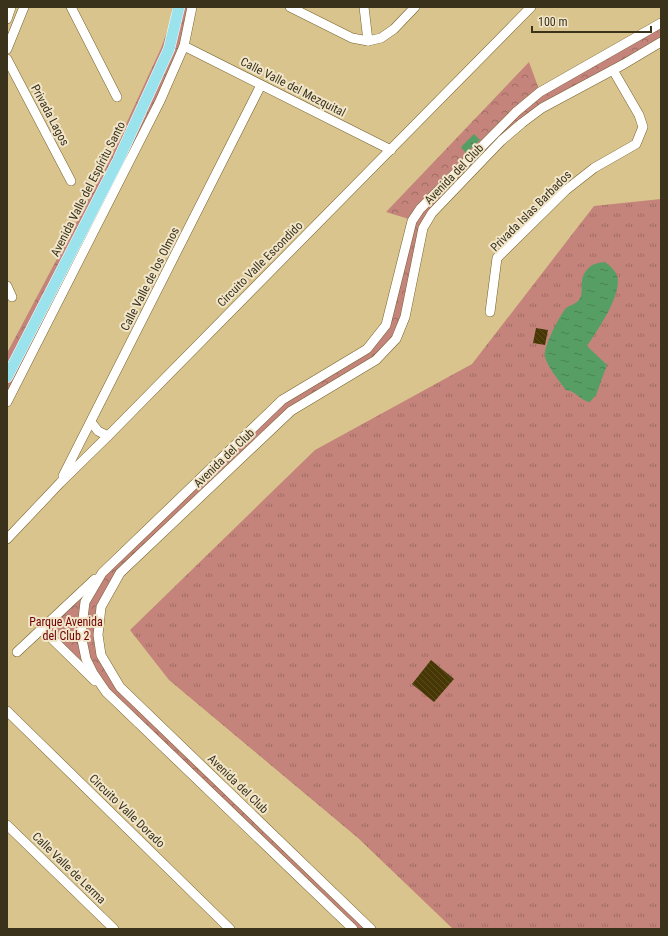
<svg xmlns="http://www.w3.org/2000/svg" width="668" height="936" font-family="'Roboto Condensed',sans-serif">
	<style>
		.grass { fill: url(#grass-tufts) }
		.forest { fill: url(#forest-crowns) }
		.water { fill: url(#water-ripples) }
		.building { fill: url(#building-back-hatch) }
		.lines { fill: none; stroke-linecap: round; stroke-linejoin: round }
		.minor-casing { stroke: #76622d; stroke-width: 10 }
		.major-casing { stroke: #fff; stroke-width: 12 }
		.minor { stroke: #fff; stroke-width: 9 }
		.major { stroke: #9ae2ec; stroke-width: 11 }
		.labels { text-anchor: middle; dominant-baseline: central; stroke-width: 4; stroke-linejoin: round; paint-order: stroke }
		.street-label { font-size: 12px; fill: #3b321c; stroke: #f1e6ca }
		.park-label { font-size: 12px; fill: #710002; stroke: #f1e6ca }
	</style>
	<defs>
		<pattern id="grass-tufts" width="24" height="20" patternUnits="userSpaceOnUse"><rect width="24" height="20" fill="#c4847b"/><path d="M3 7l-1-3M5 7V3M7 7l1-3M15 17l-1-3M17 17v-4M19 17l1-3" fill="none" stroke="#a06d64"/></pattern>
		<pattern id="forest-crowns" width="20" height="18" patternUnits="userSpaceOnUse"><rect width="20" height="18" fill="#c4847b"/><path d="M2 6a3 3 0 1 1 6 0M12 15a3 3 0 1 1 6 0" fill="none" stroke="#a06d64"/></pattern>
		<pattern id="water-ripples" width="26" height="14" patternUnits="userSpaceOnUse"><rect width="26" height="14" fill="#579e65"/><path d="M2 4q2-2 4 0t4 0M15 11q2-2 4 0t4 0" fill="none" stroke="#498152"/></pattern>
		<pattern id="building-back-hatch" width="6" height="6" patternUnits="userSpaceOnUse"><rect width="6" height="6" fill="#473705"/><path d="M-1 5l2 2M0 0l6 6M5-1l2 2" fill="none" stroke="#5a4c20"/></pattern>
	</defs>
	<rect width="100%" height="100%" fill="#dac48d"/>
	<path class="grass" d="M661,199V929H453L358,838L169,680L130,630L315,450L472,364L594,206Z"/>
	<g class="forest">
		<path d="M172,7H192L184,46L7,402V353L110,159L161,48L171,21Z"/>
		<path d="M661,23V42L522,123L432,213L396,339L376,360L291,411L120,573L101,607V655L120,687L371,929H353L42,629L282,400L367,349L386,325L412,220L386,212L529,62L540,92Z"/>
	</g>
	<g class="water">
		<path d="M474,134L480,140L466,153L461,147Z"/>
		<path d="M605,262C610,266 615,270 617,276C623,294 597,331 587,346L607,365L596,395L590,402C580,401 577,391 566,390C560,382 546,365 545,356C543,347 560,315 566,308C570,305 576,304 579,300C585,292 578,281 586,271C591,264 597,263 605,262Z"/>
	</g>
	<g class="building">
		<path d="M536,328L548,330L545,345L533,343Z"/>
		<path d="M431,660L454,679L434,702L412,684Z"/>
	</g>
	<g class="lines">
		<defs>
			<g id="minor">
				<path d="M71,7L117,97"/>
				<path d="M290,7L352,38L368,41L381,38L394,29L415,7"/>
				<path d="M364,7L368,41"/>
				<path d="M7,19L11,7"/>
				<path d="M184,46L391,150"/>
				<path d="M7,49L24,7"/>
				<path d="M7,59L71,181"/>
				<path d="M7,286L12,297"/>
				<path d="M490,312L497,258L566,190L594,168L636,144L643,127L639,115L613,70"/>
				<path d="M7,402L160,101L184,46L192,7"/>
				<path d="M91,422L98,431L108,436"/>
				<path d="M63,476L261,85"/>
				<path d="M7,539L60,483L108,436L531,7"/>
				<path d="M42,629L95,681"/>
				<path d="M17,652L95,579"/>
				<path d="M7,711L230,929"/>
				<path d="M7,825L114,929"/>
				<path d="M353,929L106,692L93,673L86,659L81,635L85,602L102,573L282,400L367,349L386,325L412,221L420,209L516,112L540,92L661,23"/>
				<path d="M371,929L120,687L101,655L98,635L101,607L120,573L291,411L376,360L396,339L405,317L423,228L432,213L501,141L522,123L542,108L624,64L661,42"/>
			</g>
			<path id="major" d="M7,377L118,161L169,49L179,7"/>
		</defs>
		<use href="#minor" class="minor-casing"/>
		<use href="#major" class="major-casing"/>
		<use href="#minor" class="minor"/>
		<use href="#major" class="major"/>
	</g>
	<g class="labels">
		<g class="street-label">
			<text transform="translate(293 87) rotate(27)">Calle Valle del Mezquital</text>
			<text transform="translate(50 115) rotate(62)">Privada Lagos</text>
			<text transform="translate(454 174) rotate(-46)">Avenida del Club</text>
			<text transform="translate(88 189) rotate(-63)">Avenida Valle del Espíritu Santo</text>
			<text transform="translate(531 211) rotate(-45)">Privada Islas Barbados</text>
			<text transform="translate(260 264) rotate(-45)">Circuito Valle Escondido</text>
			<text transform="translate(150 279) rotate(-63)">Calle Valle de los Olmos</text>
			<text transform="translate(224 458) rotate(-44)">Avenida del Club</text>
			<text transform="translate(238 784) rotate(44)">Avenida del Club</text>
			<text transform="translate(127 811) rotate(44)">Circuito Valle Dorado</text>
			<text transform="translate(69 868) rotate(44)">Calle Valle de Lerma</text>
		</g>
		<g class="park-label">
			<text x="66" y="622">Parque Avenida<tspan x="66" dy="14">del Club 2</tspan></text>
		</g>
	</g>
	<rect width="668" height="936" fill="none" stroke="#3b321c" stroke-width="16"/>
	<path d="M532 26v6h119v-6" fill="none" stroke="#3b321c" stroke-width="2"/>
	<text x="538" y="26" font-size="12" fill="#3b321c" stroke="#f1e6ca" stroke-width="3" paint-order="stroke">100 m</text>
</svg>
